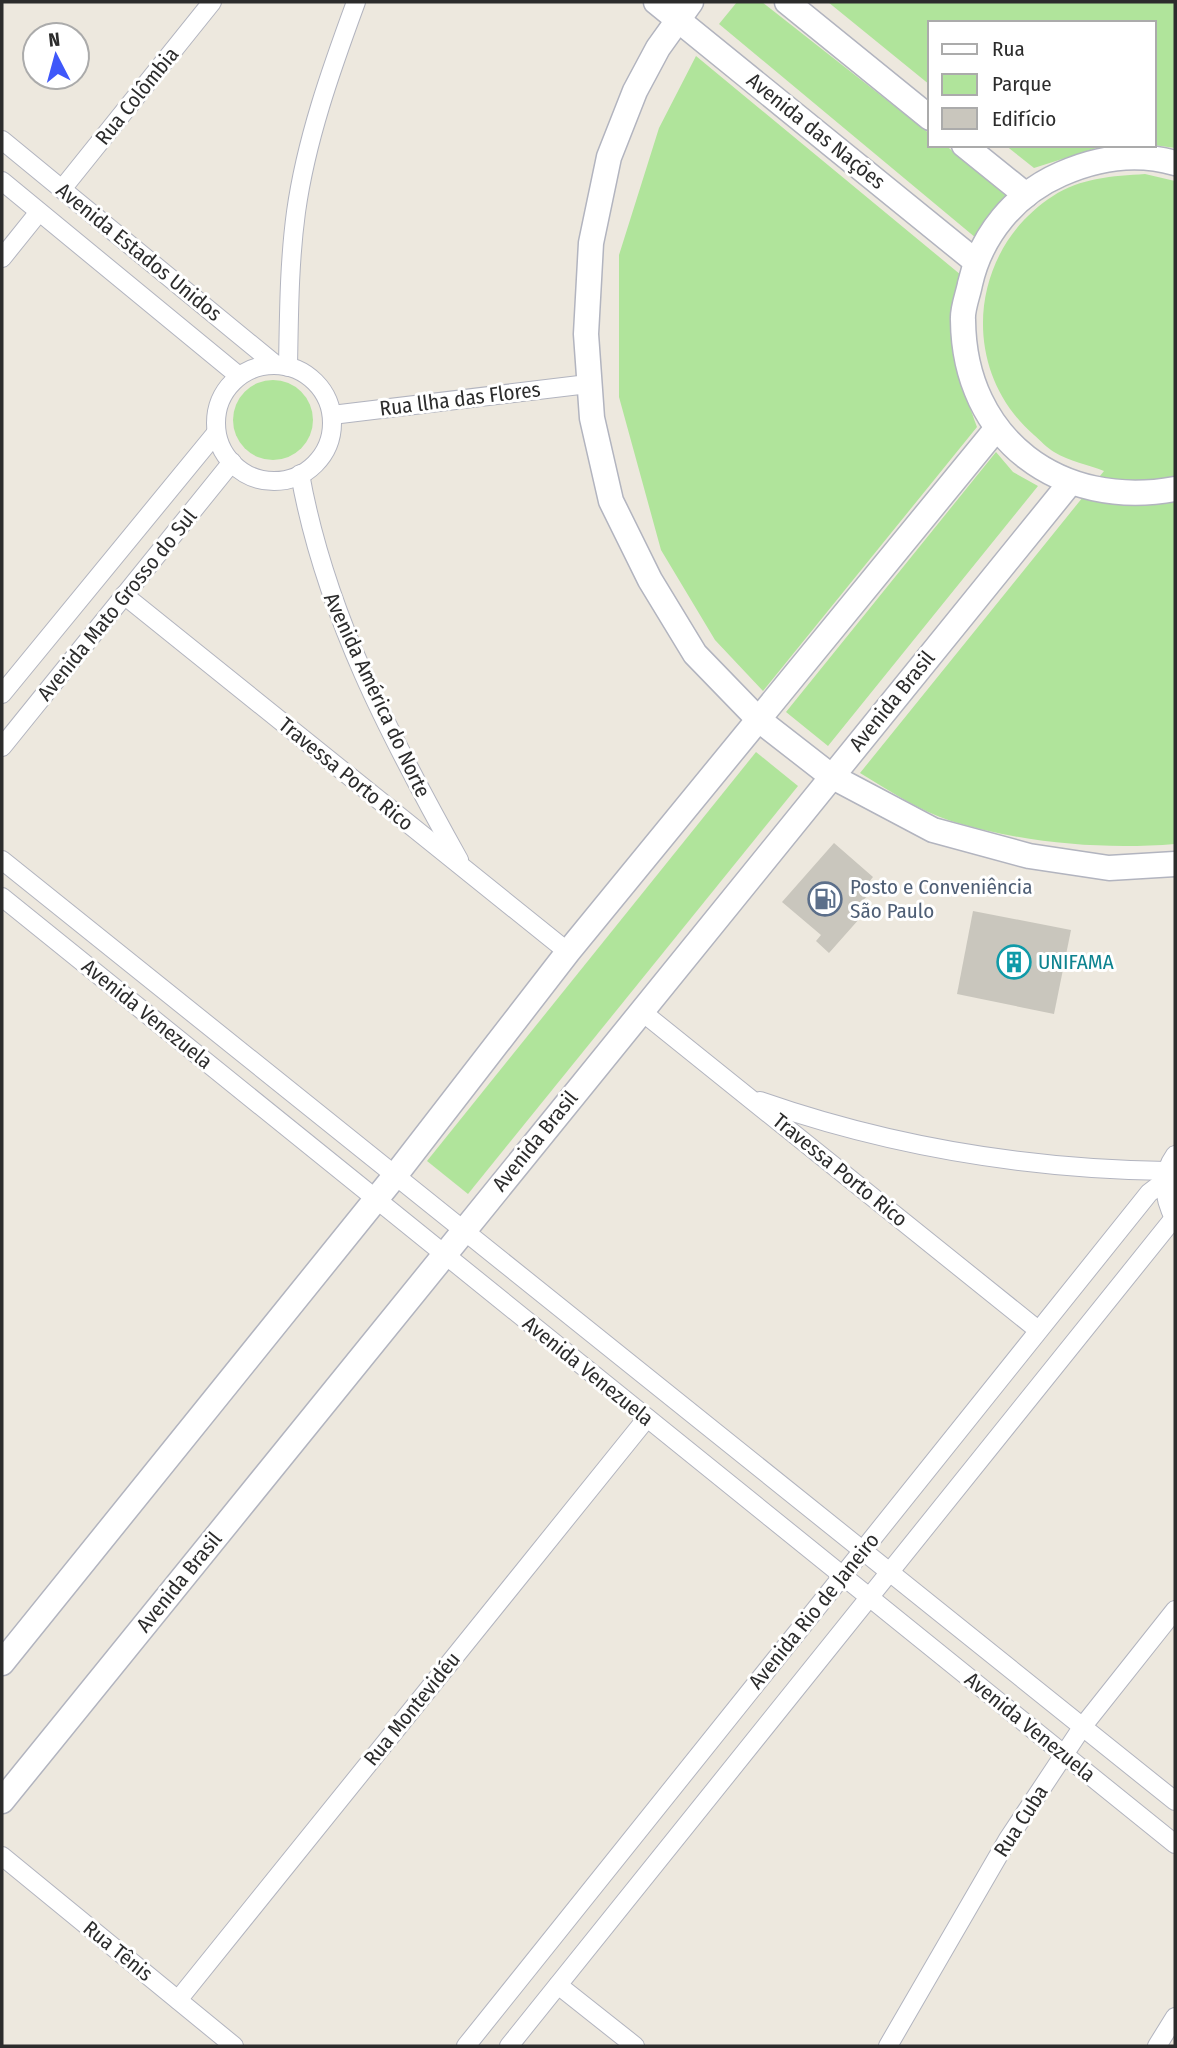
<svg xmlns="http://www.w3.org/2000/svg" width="1177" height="2048" font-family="'Fira Sans Condensed',sans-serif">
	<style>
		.green { fill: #b0e49b }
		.building { fill: #c9c6bd }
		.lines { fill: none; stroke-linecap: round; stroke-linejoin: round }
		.street-casing { stroke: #b2b4bf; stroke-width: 20 }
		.secondary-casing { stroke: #b2b4bf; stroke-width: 27 }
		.street { stroke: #fff; stroke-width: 18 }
		.secondary { stroke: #fff; stroke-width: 24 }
		.labels { text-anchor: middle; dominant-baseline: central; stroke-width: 6; stroke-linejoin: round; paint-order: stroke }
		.street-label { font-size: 21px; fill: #2c2c2c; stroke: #fff }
		.service-label { font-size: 21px; fill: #4e5e75; stroke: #fff; text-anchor: start }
		.culture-label { font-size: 21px; fill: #0d838f; stroke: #fff; text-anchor: start }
	</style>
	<rect width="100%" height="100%" fill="#ede8de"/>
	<g class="green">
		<path d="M737,2H762L930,134V145H945L1010,197L976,238L719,24Z"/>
		<path d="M828,2H1175V148L1154,145V23H930V85Z"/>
		<path d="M696,56L961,275C945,335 957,370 977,427L763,691L715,640L661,550L619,397V255L659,128Z"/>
		<path d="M1005,145H1106L1034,168Z"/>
		<path d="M1145,174L1175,181V844C1101,850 1023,843 951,821C920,811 888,790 860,773L1104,471C1089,465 1069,461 1054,452C1047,448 1040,440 1034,435C958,369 969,250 1053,196C1080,178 1113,176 1145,174Z"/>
		<circle cx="273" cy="420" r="40"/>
		<path d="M996,452L1013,472L1038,486L828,746L786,712Z"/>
		<path d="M756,752L798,786L468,1194L427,1161Z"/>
	</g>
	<g class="building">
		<path d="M834,843L873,877L861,892L867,896L853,912L860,918L829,953L816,941L821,935L782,902Z"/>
		<path d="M973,911L1071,930L1054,1014L957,994Z"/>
	</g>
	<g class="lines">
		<defs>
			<g id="street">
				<path d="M2,140L276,365"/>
				<path d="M2,181L239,376"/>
				<path d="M62,189L212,2"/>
				<path d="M2,258L39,212"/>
				<circle cx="274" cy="423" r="58"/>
				<path d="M288,367C289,315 289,264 296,212C306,140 331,70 356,2"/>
				<path d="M332,415L588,384"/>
				<path d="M300,474C325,614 391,738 459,860"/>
				<path d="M124,595L568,952"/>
				<path d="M2,694L216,433"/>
				<path d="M2,747L232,462"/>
				<path d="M2,860L1175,1801"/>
				<path d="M2,897L1175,1844"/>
				<path d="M641,1011L1038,1330"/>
				<path d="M760,1101C892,1147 1027,1169 1167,1171"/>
				<path d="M1175,1155C1160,1176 1164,1199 1175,1220"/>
				<path d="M2,1856L234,2046"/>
				<path d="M558,1985L635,2046"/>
				<path d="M178,2000L647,1418"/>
				<path d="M466,2046L1149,1193L1166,1180"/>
				<path d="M509,2046L1174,1218"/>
				<path d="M888,2046L1008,1839L1083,1726L1175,1610"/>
				<path d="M1157,2046L1175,2017"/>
			</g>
			<g id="secondary">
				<path d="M656,2L975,261"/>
				<path d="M691,2L658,48L635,91L609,157L591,243L586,334L592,418L611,501L650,580L695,654L759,720L831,776L933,830L1029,856L1109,868L1175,864"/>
				<path d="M787,2L930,118"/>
				<path d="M964,145L1026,195"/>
				<path d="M1175,163C1137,152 1097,158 1061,174C1015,194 981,235 970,284C968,295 962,309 963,320C964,440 1061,510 1175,489"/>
				<path d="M2,1663L394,1177L568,952L997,428"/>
				<path d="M2,1801L1070,483"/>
			</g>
		</defs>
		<use href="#street" class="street-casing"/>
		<use href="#secondary" class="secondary-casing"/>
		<use href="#street" class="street"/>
		<use href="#secondary" class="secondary"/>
	</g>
	<defs>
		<symbol id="fuel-ring" viewBox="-11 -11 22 22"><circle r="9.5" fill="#fff" stroke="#5c6f8a" stroke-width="1.5"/><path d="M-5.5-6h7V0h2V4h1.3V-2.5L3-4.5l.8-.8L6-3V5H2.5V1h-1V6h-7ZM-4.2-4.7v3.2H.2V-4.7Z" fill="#5c6f8a"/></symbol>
		<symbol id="building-ring" viewBox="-11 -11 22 22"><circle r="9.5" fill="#fff" stroke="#0f9aa8" stroke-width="1.5"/><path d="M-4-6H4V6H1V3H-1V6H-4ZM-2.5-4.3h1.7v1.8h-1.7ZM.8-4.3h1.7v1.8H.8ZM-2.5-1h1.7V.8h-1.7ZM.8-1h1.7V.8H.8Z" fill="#0f9aa8"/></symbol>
	</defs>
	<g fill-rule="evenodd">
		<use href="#fuel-ring" x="806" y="880" width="38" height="38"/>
		<use href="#building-ring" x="995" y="943" width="38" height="38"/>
	</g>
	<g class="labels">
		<g class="street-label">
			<text transform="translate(137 96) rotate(-51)">Rua Colômbia</text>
			<text transform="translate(816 131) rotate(39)">Avenida das Nações</text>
			<text transform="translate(139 252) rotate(39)">Avenida Estados Unidos</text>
			<text transform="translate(460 399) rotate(-7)">Rua llha das Flores</text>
			<text transform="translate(117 605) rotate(-51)">Avenida Mato Grosso do Sul</text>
			<text transform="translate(377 695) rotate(65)">Avenida América do Norte</text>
			<text transform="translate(892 701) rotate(-51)">Avenida Brasil</text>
			<text transform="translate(346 774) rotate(39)">Travessa Porto Rico</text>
			<text transform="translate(147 1014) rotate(39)">Avenida Venezuela</text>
			<text transform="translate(535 1141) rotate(-51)">Avenida Brasil</text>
			<text transform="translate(840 1170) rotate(39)">Travessa Porto Rico</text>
			<text transform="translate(588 1371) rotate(39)">Avenida Venezuela</text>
			<text transform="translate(179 1582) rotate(-51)">Avenida Brasil</text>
			<text transform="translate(814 1611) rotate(-51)">Avenida Rio de Janeiro</text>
			<text transform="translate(412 1709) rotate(-51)">Rua Montevidéu</text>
			<text transform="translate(1030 1727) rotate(39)">Avenida Venezuela</text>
			<text transform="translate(1021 1821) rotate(-57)">Rua Cuba</text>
			<text transform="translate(118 1951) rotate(39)">Rua Tênis</text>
		</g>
		<g class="service-label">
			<text x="850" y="887">Posto e Conveniência<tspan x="850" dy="24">São Paulo</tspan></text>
		</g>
		<g class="culture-label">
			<text x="1038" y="962">UNIFAMA</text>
		</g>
	</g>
	<rect width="1177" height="2048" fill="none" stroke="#2c2c2c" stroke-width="7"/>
	<rect x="928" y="21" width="228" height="126" fill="#ffffff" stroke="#ababab" stroke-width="2"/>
	<rect x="942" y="44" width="35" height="10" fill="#ffffff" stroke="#ababab" stroke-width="2"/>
	<text x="992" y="56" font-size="21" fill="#2c2c2c">Rua</text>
	<rect x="942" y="74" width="35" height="21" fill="#b0e49b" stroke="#ababab" stroke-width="2"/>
	<text x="992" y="91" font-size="21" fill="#2c2c2c">Parque</text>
	<rect x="942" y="108" width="35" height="21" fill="#c9c6bd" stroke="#ababab" stroke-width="2"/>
	<text x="992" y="126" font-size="21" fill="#2c2c2c">Edifício</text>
	<g transform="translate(56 56) rotate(354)"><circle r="33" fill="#ffffff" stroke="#ababab" stroke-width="2"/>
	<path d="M0-5L12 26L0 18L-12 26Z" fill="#3f58fa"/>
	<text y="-10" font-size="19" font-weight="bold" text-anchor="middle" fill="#2c2c2c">N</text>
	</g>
</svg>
